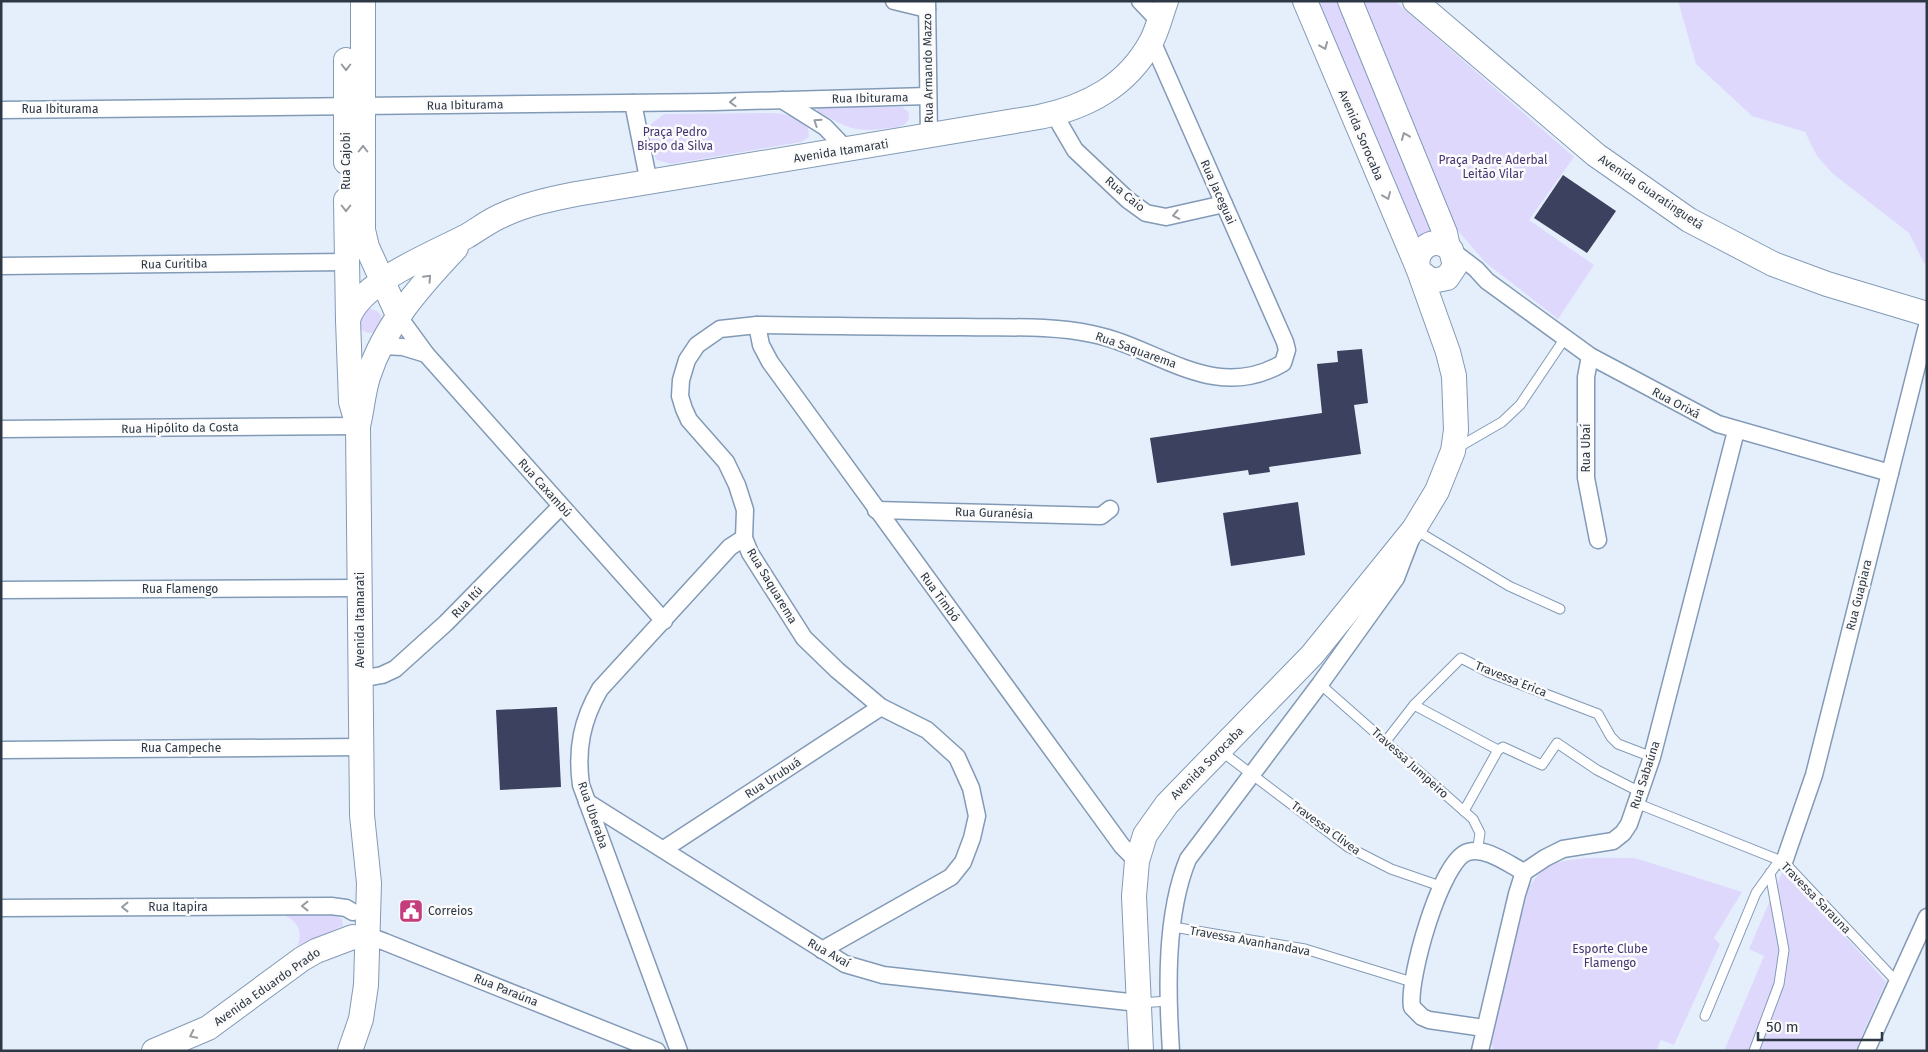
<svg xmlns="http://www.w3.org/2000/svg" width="1928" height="1052" font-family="'Fira Sans',sans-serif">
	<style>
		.green { fill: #dfd8fd }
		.building { fill: #3b415e }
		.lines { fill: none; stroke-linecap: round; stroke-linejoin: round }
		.lane-casing { stroke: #829ab6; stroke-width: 11 }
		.street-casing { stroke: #829ab6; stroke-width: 19 }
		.secondary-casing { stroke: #829ab6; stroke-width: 26 }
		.lane { stroke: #fff; stroke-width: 9 }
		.street { stroke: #fff; stroke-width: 16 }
		.secondary { stroke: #fff; stroke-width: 24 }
		.oneway { stroke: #969ca2 }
		.labels { text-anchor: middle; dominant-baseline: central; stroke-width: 5; stroke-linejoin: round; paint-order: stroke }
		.street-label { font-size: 12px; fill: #2e3844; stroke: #fbfbfb }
		.park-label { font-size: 12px; fill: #453372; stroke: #fbfbfb }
		.poi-label { font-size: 12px; fill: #2e3844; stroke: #fbfbfb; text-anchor: start }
	</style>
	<rect width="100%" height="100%" fill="#e5effc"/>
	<g class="green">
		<path d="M1315,1H1338L1436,236L1417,244Z"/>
		<path d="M1358,1H1395L1574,157L1529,220L1594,265L1558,319L1486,263L1459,232L1443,202Z"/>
		<path d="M1678,1H1927V263H1924L1909,233L1832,173L1817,156L1805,132L1752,116L1696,64Z"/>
		<path d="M817,107H902L909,112V118C906,127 898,127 889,128C854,133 849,128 818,112Z"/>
		<path d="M771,113C785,113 798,117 808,128L809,137L801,142L671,164L657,160C650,149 648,136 651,124L664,114Z"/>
		<circle cx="370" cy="321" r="12"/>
		<path d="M1635,858L1742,892L1714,938L1720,944L1674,1045L1661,1040L1656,1051H1494L1490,1041L1529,887C1534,880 1539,872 1547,867C1568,855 1610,858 1635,858Z"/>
		<path d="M1784,868L1886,982L1855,1051H1724L1764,956L1749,949Z"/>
		<path d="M329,914L342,919L343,926L297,946C304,932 297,920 283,915Z"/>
	</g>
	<g class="building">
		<path d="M1563,175L1616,211L1587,253L1534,218Z"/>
		<path d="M1362,349L1368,403L1354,405L1361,454L1269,467L1270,472L1249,475L1248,470L1157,483L1150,438L1322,413L1317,364L1338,362L1337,351Z"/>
		<path d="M1298,502L1305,555L1231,566L1223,513Z"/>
		<path d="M557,707L561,787L500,790L496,710Z"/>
	</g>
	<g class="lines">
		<defs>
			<g id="lane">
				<path d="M1457,448L1502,422L1520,405L1565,338"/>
				<path d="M1414,529L1509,586L1560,609"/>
				<path d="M1320,684L1473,819L1480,833L1477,853"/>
				<path d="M1414,705L1498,750L1503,747L1542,765L1557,743L1597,770L1640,792"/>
				<path d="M1386,741L1414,705L1461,658L1488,672L1598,714L1611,737L1618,744L1652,757"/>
				<path d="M1221,751L1348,847L1391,869L1443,887"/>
				<path d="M1636,803L1784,862L1897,982"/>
				<path d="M1464,811L1498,750"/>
				<path d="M1173,927L1305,949L1412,982"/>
				<path d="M1139,1003L1169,1001"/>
				<path d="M1705,1016L1756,893L1779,861"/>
				<path d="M1754,1051L1779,984L1784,950L1770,873"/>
			</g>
			<g id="street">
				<path d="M894,1L927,9"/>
				<path d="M927,1L929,136"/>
				<path d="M1140,1L1159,21"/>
				<path d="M782,100L825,127L847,150"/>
				<path d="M633,103L649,183"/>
				<path d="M1,110L714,102L928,96"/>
				<path d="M1054,114L1075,150L1128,200L1146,213L1166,217L1224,204"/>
				<path d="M1451,250L1476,269L1487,281L1590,356L1718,424L1890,473"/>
				<path d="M1,266L346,262"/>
				<path d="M399,317L426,354L664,621"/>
				<path d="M757,325L761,345L770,362L1122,846L1137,861"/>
				<path d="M382,346L403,347L426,354"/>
				<path d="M1590,356L1586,377V478L1598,540"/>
				<path d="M1,429L358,426"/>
				<path d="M876,510L1101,516L1110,509"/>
				<path d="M1,590L360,588"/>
				<path d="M360,679L382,675L395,669L446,623L561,506"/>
				<path d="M1,750L361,747"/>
				<path d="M587,802L845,964L883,975L1138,1003"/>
				<path d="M664,849L881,707"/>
				<path d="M1784,862L1814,775L1927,326"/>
				<path d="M1,908L331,906L346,908L353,912"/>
				<path d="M359,935L369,936L385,942L657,1051"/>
				<path d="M822,950L951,877L963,862L972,838L977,816L971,788L957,757L927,730L881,707L837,670L804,638L750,553L744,538L745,510L737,485L726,462L689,420L684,409L680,396L681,380L687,360L697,345L720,329L757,325C826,326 894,327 963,327C1005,328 1050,325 1092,334C1158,347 1213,404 1283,363L1287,350L1285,342L1152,41"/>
				<path d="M1484,1028L1429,1020L1422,1017L1412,1007C1407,981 1441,859 1468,852C1487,847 1508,864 1524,872"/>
				<path d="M679,1051L581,785C576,749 582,720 600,689L730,547L744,538"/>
				<path d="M1171,1051C1167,991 1165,915 1188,859L1320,684L1396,578L1411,539"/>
				<path d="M1480,1051L1517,894L1524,872L1545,858L1563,849L1613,841L1623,833L1629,824L1652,757L1736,431"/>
				<path d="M1866,1051L1927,917"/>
			</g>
			<g id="secondary">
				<path d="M363,1V230L367,247L399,317"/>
				<path d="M1305,1L1418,268"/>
				<path d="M1350,1L1445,233L1448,247"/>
				<path d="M1415,1L1596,155L1689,220L1773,264L1827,284L1927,314"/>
				<path d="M346,60V162"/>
				<path d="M346,200L348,320"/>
				<path d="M358,426L351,402L348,320C358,283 434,253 467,236C479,229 490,220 503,215C526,204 551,199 576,194L1039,117C1087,107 1127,86 1151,42C1158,29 1161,14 1166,1"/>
				<path d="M154,1051L208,1028L302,959L316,951L353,937"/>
				<path d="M350,1051L361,1019L366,985L369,883L362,815L358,426C362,410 363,393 368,377C384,326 421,285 456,248"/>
				<path d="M1141,1051L1134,896L1137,861L1145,835L1167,804L1312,655L1414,529L1437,491L1453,451L1456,430L1454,376L1448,352L1418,268C1414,248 1436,234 1451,250L1455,266L1447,278L1432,281L1420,272"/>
			</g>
		</defs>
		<use href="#lane" class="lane-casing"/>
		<use href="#street" class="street-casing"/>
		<use href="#secondary" class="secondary-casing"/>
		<use href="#lane" class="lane"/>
		<use href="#street" class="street"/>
		<use href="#secondary" class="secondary"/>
	</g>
	<defs><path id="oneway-chevron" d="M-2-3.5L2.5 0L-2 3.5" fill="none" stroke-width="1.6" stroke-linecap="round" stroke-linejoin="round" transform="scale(1.25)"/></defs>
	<g class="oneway">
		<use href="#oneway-chevron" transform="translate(1324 46) rotate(67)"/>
		<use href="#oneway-chevron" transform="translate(346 67) rotate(90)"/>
		<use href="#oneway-chevron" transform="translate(733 102) rotate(178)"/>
		<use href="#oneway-chevron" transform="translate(817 122) rotate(-146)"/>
		<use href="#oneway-chevron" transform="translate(1405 136) rotate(-112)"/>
		<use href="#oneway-chevron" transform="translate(363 149) rotate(-90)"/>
		<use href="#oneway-chevron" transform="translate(1387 196) rotate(67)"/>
		<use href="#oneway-chevron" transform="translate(346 208) rotate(90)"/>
		<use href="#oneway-chevron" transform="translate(1176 215) rotate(169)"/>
		<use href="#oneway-chevron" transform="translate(428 278) rotate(-47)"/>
		<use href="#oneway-chevron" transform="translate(305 906) rotate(180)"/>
		<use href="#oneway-chevron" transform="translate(125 907) rotate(180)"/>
		<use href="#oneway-chevron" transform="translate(193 1035) rotate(154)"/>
	</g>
	<defs>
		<symbol id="civic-square" viewBox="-11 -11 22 22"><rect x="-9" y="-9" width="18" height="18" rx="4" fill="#c43d7d" stroke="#fbfbfb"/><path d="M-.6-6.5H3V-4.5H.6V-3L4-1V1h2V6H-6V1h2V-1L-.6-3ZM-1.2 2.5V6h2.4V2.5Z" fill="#fff"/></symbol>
	</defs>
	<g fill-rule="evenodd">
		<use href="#civic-square" x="397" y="897" width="28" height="28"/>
	</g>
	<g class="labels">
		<g class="street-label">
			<text transform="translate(928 68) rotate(-91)">Rua Armando Mazzo</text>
			<text transform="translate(870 98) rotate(-1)">Rua Ibiturama</text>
			<text transform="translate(465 105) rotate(-1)">Rua Ibiturama</text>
			<text x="60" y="109">Rua Ibiturama</text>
			<text transform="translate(1361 135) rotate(67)">Avenida Sorocaba</text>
			<text transform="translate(841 151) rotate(-9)">Avenida Itamarati</text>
			<text transform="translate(346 161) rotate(-90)">Rua Cajobi</text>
			<text transform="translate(1218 192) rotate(66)">Rua Jaceguai</text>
			<text transform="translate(1651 192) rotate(34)">Avenida Guaratinguetá</text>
			<text transform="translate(1125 194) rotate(40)">Rua Caio</text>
			<text transform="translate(174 264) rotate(-1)">Rua Curitiba</text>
			<text transform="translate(1136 350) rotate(20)">Rua Saquarema</text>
			<text transform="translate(1676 403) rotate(28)">Rua Orixá</text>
			<text transform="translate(180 428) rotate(-1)">Rua Hipólito da Costa</text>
			<text transform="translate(1586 448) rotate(-90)">Rua Ubaí</text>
			<text transform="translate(545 488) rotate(48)">Rua Caxambú</text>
			<text transform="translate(994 513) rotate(2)">Rua Guranésia</text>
			<text transform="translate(772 586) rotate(59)">Rua Saquarema</text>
			<text x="180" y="589">Rua Flamengo</text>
			<text transform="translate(1859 595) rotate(-76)">Rua Guapiara</text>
			<text transform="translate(940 597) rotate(54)">Rua Timbó</text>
			<text transform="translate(467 602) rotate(-46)">Rua Itú</text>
			<text transform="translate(360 620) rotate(-90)">Avenida Itamarati</text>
			<text transform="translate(1511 679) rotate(22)">Travessa Erica</text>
			<text x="181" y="748">Rua Campeche</text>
			<text transform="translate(1207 763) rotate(-45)">Avenida Sorocaba</text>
			<text transform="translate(1410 763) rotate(42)">Travessa Jumpeiro</text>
			<text transform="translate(1645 775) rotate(-72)">Rua Sabaúna</text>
			<text transform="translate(773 778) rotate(-33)">Rua Urubuá</text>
			<text transform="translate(593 815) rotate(71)">Rua Uberaba</text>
			<text transform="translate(1326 828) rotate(36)">Travessa Clivea</text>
			<text transform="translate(1816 898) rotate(46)">Travessa Sarauna</text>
			<text x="178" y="907">Rua Itapira</text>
			<text transform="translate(1250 941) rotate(10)">Travessa Avanhandava</text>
			<text transform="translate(829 953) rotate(29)">Rua Avaí</text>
			<text transform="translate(267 987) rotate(-35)">Avenida Eduardo Prado</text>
			<text transform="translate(506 990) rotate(22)">Rua Paraúna</text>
		</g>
		<g class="park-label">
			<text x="675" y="132">Praça Pedro<tspan x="675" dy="14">Bispo da Silva</tspan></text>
			<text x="1493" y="160">Praça Padre Aderbal<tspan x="1493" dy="14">Leitão Vilar</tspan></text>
			<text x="1610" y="949">Esporte Clube<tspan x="1610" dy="14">Flamengo</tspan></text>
		</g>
		<g class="poi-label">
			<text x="428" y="911">Correios</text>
		</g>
	</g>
	<rect width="1928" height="1052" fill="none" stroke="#2e3844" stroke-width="5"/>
	<path d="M1758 1032v8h124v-8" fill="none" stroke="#2e3844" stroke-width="2.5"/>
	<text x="1766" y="1032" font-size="15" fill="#2e3844" stroke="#fbfbfb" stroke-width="4" paint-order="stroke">50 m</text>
</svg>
